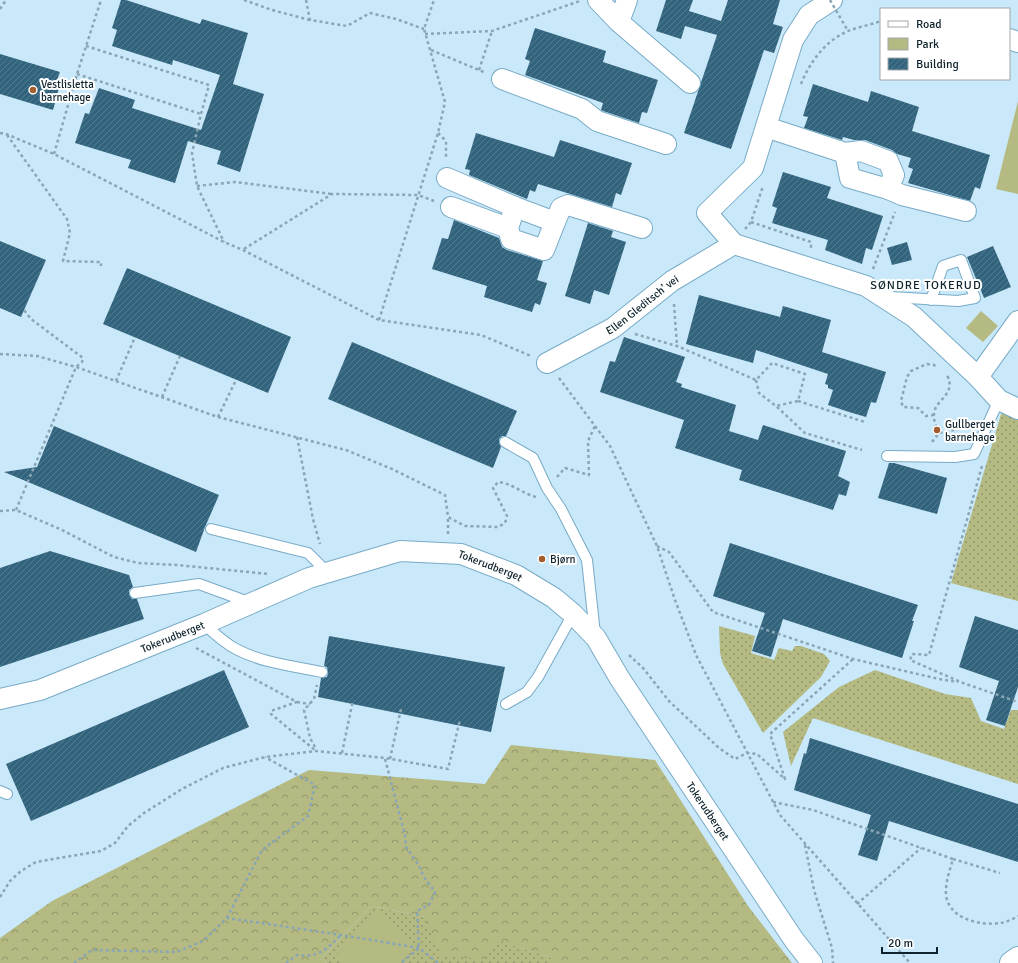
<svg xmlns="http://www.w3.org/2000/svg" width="1018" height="963" font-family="Signika,sans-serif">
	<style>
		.grass { fill: url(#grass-dots) }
		.forest { fill: url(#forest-crowns) }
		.park { fill: #b4ba82 }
		.building { fill: url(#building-hatch) }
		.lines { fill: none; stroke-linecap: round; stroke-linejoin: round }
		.service-casing { stroke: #78abc6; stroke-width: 12 }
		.minor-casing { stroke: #78abc6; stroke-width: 22 }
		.tertiary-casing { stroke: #78abc6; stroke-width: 24 }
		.path { stroke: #8aa6b5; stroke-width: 2.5; stroke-dasharray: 3 3; stroke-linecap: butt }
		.service { stroke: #fff; stroke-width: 10 }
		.minor { stroke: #fff; stroke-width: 20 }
		.tertiary { stroke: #fff; stroke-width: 22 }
		.path-bridge { stroke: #8aa6b5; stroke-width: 2.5; stroke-dasharray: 3 3; stroke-linecap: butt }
		.poi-dot { fill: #a35e30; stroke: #fff; stroke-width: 1.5 }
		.labels { text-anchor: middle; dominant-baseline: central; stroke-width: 4; stroke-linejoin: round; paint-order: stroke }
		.poi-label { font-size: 11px; fill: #0e232d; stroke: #fff; text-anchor: start }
		.street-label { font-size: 11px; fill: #0e232d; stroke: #fff }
		.neighbourhood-label { font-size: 12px; letter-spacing: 1px; fill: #0e232d; stroke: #fff }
	</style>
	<defs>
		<pattern id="grass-dots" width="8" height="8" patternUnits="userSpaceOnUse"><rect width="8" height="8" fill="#b4ba82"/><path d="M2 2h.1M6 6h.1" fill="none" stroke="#91976b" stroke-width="1.8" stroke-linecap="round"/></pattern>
		<pattern id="forest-crowns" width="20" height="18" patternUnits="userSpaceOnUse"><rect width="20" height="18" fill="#b4ba82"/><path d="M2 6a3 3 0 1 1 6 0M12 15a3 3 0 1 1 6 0" fill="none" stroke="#91976b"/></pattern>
		<pattern id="building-hatch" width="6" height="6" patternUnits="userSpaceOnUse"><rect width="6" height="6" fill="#32647d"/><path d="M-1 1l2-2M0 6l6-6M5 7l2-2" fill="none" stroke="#537a8e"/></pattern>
	</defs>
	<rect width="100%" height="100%" fill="#c9e8fa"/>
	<g class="grass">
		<path d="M1002,411L1018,417V601L951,583Z"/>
		<path d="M719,626L755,636L751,653L774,660L779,648L792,651L795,646H801L824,654L830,661L821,677L763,733L723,664L720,653Z"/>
		<path d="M875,670L945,694L971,698L981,721L1004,729L1011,710H1018V784L813,718L791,766L783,732L839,687Z"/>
		<path d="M371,906L425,917L553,958V963H327L321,959Z"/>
	</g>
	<path class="forest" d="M511,745L655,760L748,906L792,963H553V958L499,941L484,959L441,956L425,917L371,906L321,959L327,963H0V938L52,901L309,770L485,784Z"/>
	<g class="park">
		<path d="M1018,101V194L996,189Z"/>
		<path d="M981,311L998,326L983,342L966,328Z"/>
		<path d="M376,910L415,945L399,963H342L335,957Z"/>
	</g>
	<g class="building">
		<path d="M121,0H126L200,24L202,19L248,33L233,84L264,94L240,172L217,164L221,151L188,141L175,183L128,168L131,160L75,143L85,113L89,114L99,88L135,100L132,108L201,130L220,75L173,60L172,65L112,46L117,30L112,28Z"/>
		<path d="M666,0H693L689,11L721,21L728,0H780L773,24L783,27L774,53L764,50L731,149L684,133L717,35L685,26L681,39L656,31Z"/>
		<path d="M535,28L606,51L603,62L658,80L647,113L642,112L639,123L603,111L601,110L603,103L525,75L530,61L525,59Z"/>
		<path d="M0,54L60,72L56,83L60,84L53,110L0,94Z"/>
		<path d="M813,84L868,102L871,91L919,107L912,131L990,155L980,189L975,187L970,201L908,183L913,169L908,167L911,158L897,154L892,150L865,140H854L843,137L842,140L804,128L808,117L803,116Z"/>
		<path d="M476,133L554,157L560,140L632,163L621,195L616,193L612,207L538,184L535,192L530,190L527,199L469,175L470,170L465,169Z"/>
		<path d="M783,172L831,187L827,198L883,216L872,250L866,248L862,264L825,250L828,240L772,223L777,208L772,206Z"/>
		<path d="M454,220L499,238L502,247L507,250L543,261L537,280L547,283L540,305L535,303L532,312L484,297L487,286L432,269L442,238L448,239Z"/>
		<path d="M588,223L613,231L611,237L626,242L609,295L594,290L590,304L565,296Z"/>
		<path d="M0,241L46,260L21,317L0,308Z"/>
		<path d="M907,242L912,260L892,265L887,248Z"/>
		<path d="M993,246L1011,287L984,298L967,257Z"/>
		<path d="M127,268L291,337L268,393L103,324Z"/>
		<path d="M699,295L780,317L783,306L831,320L822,352L886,372L876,403L871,402L866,417L849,412L828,405L833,390L828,388V385L825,384L828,374L756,350L753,363L686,344Z"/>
		<path d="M624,337L685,357L676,382L682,384L681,387L736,405L729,431L758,440L763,425L846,451L838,476L850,482L846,496L839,494L833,510L739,480L742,470L675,448L684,420L600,392L610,361L615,362Z"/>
		<path d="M352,342L517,411L506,436H502L499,439V442L501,447L493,468L328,399Z"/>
		<path d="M54,426L219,495L205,527L196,552L4,472L37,467Z"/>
		<path d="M889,463H894L947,478L937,514L878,498Z"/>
		<path d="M730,543L918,605L912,621H914L902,658L783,619L771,657L752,651L765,613L713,596Z"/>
		<path d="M50,551L129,575L133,587L129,590V594L132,599H137L144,619L0,667V568Z"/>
		<path d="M975,616L1018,630V687L1005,726L986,720L999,681L959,667Z"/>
		<path d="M329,636L505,667L491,732L318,697L321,678L327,677L328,673L327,667L324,666Z"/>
		<path d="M224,670L249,727L31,821L6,764Z"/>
		<path d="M810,738L1018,804V862L889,821L877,861L858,855L871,815L794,790L804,753L806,754Z"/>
	</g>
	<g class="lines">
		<defs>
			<g id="service">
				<path d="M891,297L958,301L975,298L961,260L943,266L931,300"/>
				<path d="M505,442L533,458L547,488L561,509L587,560L595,634"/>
				<path d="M887,456L955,457L974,454L999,400"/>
				<path d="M211,529L308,553L327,572"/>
				<path d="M135,593L199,584L251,603"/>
				<path d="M204,624C214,633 224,643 236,649C262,663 294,666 322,672"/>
				<path d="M506,704L527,692L538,677L573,614"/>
				<path d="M0,791L7,794"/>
			</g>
			<g id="minor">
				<path d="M598,0L619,22L690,83"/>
				<path d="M619,22L627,0"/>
				<path d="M1009,39L1018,42"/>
				<path d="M502,79L582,109L597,121L666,144"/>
				<path d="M766,127L845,153L861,151L888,161L894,175L888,189"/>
				<path d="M845,153L850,178L888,189L902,195L966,211"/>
				<path d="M447,178L515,207L555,222L561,208L568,205L642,228"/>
				<path d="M451,207L508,228"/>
				<path d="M515,207L508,228L511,239L544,250L555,222"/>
				<path d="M734,244L707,213L753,168L793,40L809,15L832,0"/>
				<path id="s1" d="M547,363L613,328L672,281L734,244L866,286L914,317L978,377L999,400L1018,409"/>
				<path d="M978,377L1018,321"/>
				<path id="s2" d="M0,699L40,690L204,624L309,578L400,551L461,554L516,575L554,598L573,614L596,638L620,679L794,940L812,963"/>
			</g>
			<path id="tertiary" d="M1011,963L1018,958"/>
		</defs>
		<use href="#service" class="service-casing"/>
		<use href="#minor" class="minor-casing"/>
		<use href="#tertiary" class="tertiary-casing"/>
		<g class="path">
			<path d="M244,0L272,10L310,20"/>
			<path d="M306,0L310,20L347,26L370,13L396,19L424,29"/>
			<path d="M0,9L6,0"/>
			<path d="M425,34L492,31L580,1"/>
			<path d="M86,46L209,85L201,114L192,153L197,186L224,242"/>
			<path d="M431,50L486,73"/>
			<path d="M479,70L492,31"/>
			<path d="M77,74L201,114"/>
			<path d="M801,84C810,62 825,41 848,31C858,27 870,25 881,21"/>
			<path d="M0,133L6,134L54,154L224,242L243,250L379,320L481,335L531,356"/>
			<path d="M438,133L446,141V159"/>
			<path d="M7,135L67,219L70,233L63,261L101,262V266"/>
			<path d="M54,154L77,74L101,0"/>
			<path d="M197,186L235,182L332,194"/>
			<path d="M751,222L811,242V250"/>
			<path d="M745,229L751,222L763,186"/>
			<path d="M244,249L332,194L418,195L434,201"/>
			<path d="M873,269L895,212"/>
			<path d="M674,304L677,346"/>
			<path d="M379,320L438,133L445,102L424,29L434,0"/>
			<path d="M635,334L677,346L756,380L772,363L805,374L798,401L776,406"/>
			<path d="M0,354L37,356L76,367L218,417L346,450L392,469L445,495L448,517L465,526L498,527L505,523L507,516L493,488L498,482C512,483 523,494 536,497"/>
			<path d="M559,378L610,446L657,546L675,600L696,655L780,815L910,963"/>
			<path d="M756,380L759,393L776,406L805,433L862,450"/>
			<path d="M116,381L135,337"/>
			<path d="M162,397L180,356"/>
			<path d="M798,401L865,422"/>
			<path d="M934,415L926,416L918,408L903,407L901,401L907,377L911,371L927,364L934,365L937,367"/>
			<path d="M218,417L236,380"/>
			<path d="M939,433C937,428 933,420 934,414C935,399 957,395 947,375"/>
			<path d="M297,437L313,519L320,544"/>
			<path d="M932,442L939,433L958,429"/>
			<path d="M982,466L929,655L912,654L910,660L963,683L1018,702"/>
			<path d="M557,477L565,468L589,475L588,441L595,426"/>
			<path d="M16,510L76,367L82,362L83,358L31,319L24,310"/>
			<path d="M0,511L16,510L62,530L114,557L138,563L177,565L269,574"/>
			<path d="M448,534V517"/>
			<path d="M657,546L669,552L713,612L853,659L939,679L958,682"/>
			<path d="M196,648L297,702L271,711V714L316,751"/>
			<path d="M629,655L643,668L669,701L719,748L735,759L747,753L757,754L785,779L770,734L853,659"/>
			<path d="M297,702L310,704"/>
			<path d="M315,747L310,738L304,710L314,699L317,685"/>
			<path d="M342,753L353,700"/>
			<path d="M385,759L405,835L406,847L418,864L424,877L435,892L429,905L417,911L419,948L401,963"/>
			<path d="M390,759L401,709"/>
			<path d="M773,802L813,810L953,859C950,870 945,883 946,895C949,919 980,926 1001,923C1007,922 1013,919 1018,916"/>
			<path d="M805,845L814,890L832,948L833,963"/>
			<path d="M953,859L1000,873"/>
			<path d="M0,897L10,881L21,871L36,862L101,851L115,843L128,826L144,813L182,789L223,768L265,757L316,751L385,758L448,769L460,720"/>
			<path d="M857,904L921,848"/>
			<path d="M227,918L262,850L308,816L315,785L265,757"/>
			<path d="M74,963L92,950L177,952L203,941L227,918L341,935L419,948L438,963"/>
			<path d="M286,963L297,955C319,958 327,949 341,935"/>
		</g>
		<use href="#service" class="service"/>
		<use href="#minor" class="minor"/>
		<use href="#tertiary" class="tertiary"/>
		<path class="path-bridge" d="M830,0L848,31"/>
	</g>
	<g class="poi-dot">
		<circle cx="33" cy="90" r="4"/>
		<circle cx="937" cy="430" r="4"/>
		<circle cx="542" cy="559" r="4"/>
	</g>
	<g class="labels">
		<g class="poi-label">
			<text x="41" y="84">Vestlisletta<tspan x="41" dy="13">barnehage</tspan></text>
			<text x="945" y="424">Gullberget<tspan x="945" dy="13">barnehage</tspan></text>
			<text x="550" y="559">Bjørn</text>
		</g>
		<g class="street-label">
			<text stroke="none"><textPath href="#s1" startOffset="112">Ellen Gleditsch’ vei</textPath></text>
			<text stroke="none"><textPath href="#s2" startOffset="520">Tokerudberget</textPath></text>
			<text stroke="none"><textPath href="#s2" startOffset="184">Tokerudberget</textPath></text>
			<text stroke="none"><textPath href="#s2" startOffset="856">Tokerudberget</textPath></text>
		</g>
		<g class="neighbourhood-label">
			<text x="926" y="285">SØNDRE TOKERUD</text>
		</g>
	</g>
	<rect x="880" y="8" width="130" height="72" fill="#ffffff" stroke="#9fa7ab"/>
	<rect x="888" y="21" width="20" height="6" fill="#ffffff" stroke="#9fa7ab"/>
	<text x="916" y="28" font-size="12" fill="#0e232d">Road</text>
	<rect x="888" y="38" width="20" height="12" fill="#b4ba82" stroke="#9fa7ab"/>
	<text x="916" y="48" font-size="12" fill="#0e232d">Park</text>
	<rect x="888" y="58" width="20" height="12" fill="url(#building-hatch)" stroke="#9fa7ab"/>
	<text x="916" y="68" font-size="12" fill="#0e232d">Building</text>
	<path d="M882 947v6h55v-6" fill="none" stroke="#0e232d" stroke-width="2"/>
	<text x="888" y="947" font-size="12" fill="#0e232d" stroke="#ffffff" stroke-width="3" paint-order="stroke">20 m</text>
</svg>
